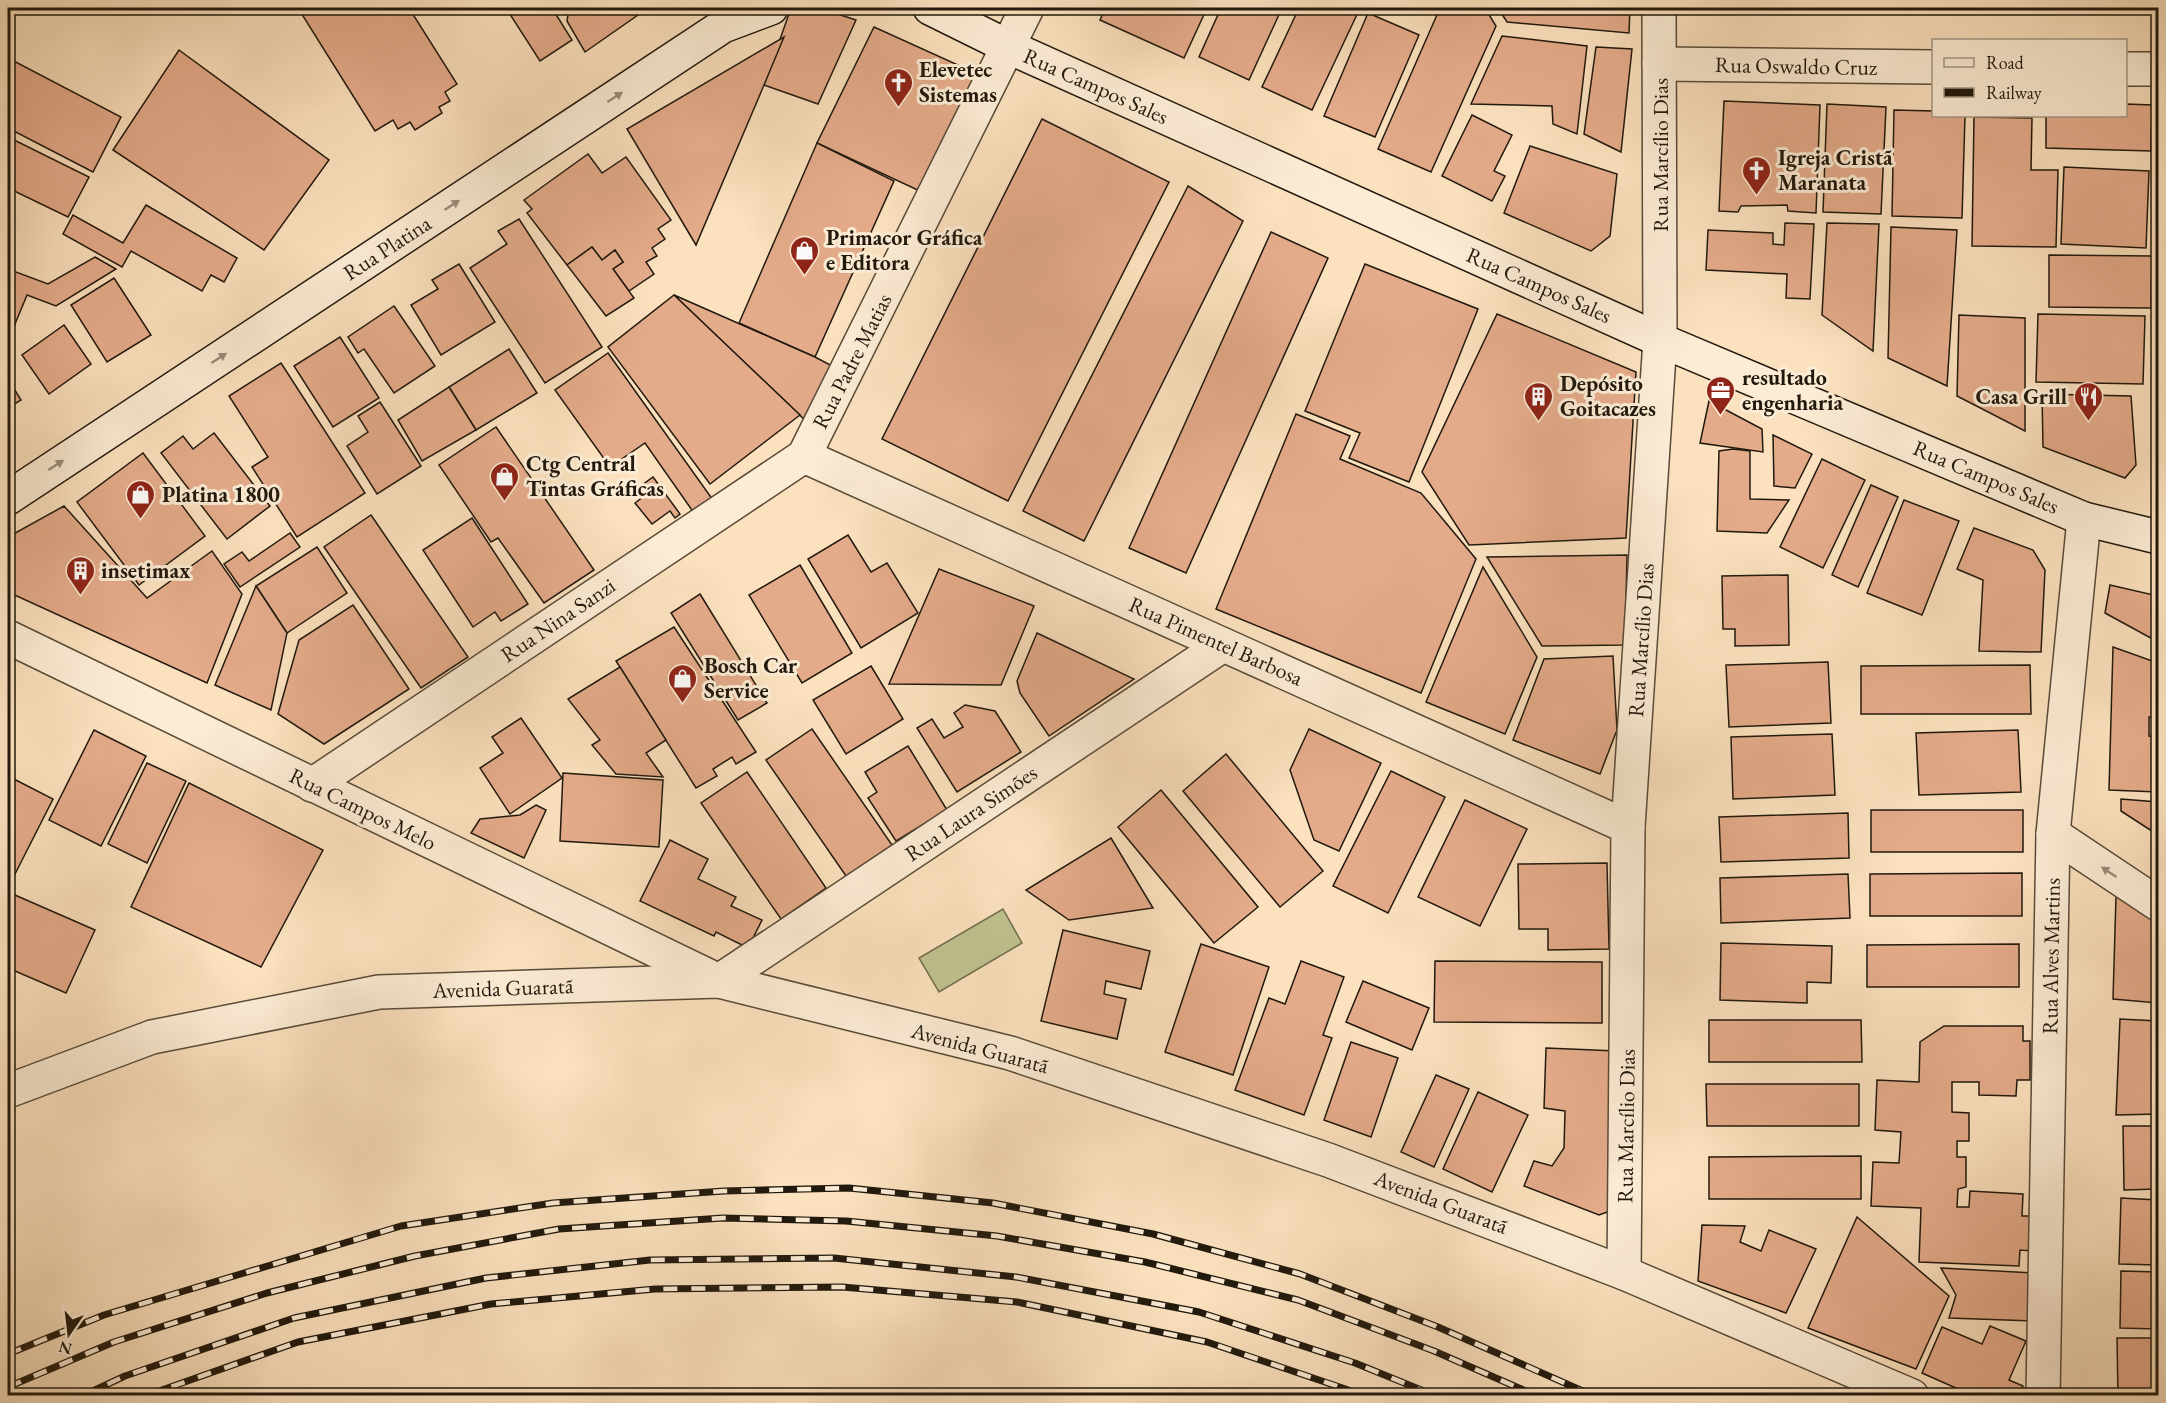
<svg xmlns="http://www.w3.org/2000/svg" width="2166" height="1403" font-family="'EB Garamond',serif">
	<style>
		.green { fill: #c0c290; stroke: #706e4e; stroke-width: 1.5 }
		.building { fill: #e4ab8a; stroke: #21190d; stroke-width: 1.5 }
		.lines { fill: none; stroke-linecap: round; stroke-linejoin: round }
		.street-casing { stroke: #584b39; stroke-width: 36 }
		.secondary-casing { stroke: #21190d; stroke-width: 36 }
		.street { stroke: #fcecd5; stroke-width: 33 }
		.secondary { stroke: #fcecd5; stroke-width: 33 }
		.rail-casing { stroke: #21190d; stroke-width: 7 }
		.rail { stroke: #fcecd5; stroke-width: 4.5; stroke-dasharray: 14; stroke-linecap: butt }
		.oneway { fill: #998d7b }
		.labels { text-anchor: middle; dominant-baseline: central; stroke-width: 6; stroke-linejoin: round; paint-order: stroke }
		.street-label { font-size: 22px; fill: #21190d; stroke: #fcecd5 }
		.poi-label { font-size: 22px; font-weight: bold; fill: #21190d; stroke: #fcecd5; text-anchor: start }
	</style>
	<rect width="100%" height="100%" fill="#fbe1be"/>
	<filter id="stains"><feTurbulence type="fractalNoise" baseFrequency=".00333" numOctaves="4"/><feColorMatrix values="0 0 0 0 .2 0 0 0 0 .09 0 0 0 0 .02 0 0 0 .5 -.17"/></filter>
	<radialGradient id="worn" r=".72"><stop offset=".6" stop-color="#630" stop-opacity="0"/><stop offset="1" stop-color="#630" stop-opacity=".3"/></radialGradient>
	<path class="green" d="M1003,909L1022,943L939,992L919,958Z"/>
	<g class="building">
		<path d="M298,8H409L457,84L445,92L450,101L439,107L442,113L415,130L410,122L398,129L393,120L375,131Z"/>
		<path d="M506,8H552L572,40L540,61Z"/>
		<path d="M569,8H648L585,52L567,21Z"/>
		<path d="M791,8H819L856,20L818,104L764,85Z"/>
		<path d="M1105,8H1207L1184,58L1100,20Z"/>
		<path d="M1221,8H1282L1249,80L1199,57Z"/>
		<path d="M1299,8H1360L1312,110L1262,87Z"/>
		<path d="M1440,8H1485L1496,26L1431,172L1378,149Z"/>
		<path d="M1498,8H1630L1629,33L1507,22Z"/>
		<path d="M1704,8H1803V10L1704,14Z"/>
		<path d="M1963,8H2020V11L1963,12Z"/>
		<path d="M2029,8H2115L2029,11Z"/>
		<path d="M1368,13L1419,35L1375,137L1324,116Z"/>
		<path d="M874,27L978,74L924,193L817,143Z"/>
		<path d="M1502,36L1587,46L1577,134L1553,124L1552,106L1471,104Z"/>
		<path d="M784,37L764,85L696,245L627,129Z"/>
		<path d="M1596,47L1632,49L1621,152L1584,134Z"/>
		<path d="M179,50L329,160L264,250L113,150Z"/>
		<path d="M8,58L121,117L93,172L8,128Z"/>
		<path d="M1724,101L1820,105L1816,213L1788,211L1787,205L1741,206L1738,212L1719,211Z"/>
		<path d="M1827,104L1886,107L1881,214L1823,212Z"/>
		<path d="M2126,104L2152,105L2151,151L2046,148V116H2126Z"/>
		<path d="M1894,110L1934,111V116H1965L1962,218L1892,216Z"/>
		<path d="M1472,115L1512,135L1494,171L1505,176L1492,201L1442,176Z"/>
		<path d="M1974,117L2032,118L2031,170H2058L2056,247L1972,246Z"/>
		<path d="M1042,119L1169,182L1008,501L882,439Z"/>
		<path d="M8,137L89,177L68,217L8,188Z"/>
		<path d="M817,143L894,181L815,357L739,323Z"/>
		<path d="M1530,146L1617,174L1610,236L1591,251L1504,213Z"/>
		<path d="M588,154L602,173L626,157L671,220L658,229L665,239L652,248L657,256L646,262L654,274L629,291L613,269L623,262L615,250L602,260L592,247L567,265L527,213L532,209L524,200Z"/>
		<path d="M2064,167L2149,171L2146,248L2061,244Z"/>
		<path d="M1188,186L1243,221L1084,541L1023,511Z"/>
		<path d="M146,205L237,258L224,282L211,275L202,291L131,251L122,267L63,234L73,215L123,243Z"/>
		<path d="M519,219L602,347L545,383L470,268L507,244L498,231Z"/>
		<path d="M1785,223L1814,224L1810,299L1786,298L1787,274L1706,270L1708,230L1773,233V244L1784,245Z"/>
		<path d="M1827,223L1879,224L1873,351L1822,315Z"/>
		<path d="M1891,227L1957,230L1947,386L1888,358Z"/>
		<path d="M1271,232L1328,258L1186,573L1129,548Z"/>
		<path d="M592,247L602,260L615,250L623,262L613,269L634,298L606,316L567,265Z"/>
		<path d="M2049,255L2152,256L2151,308L2049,307Z"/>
		<path d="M95,257L116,269L56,306L27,295L8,341V269L48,284Z"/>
		<path d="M459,264L495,322L441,355L411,305L438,289L432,280Z"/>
		<path d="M1365,264L1478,309L1409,482L1349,458L1360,433L1305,411Z"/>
		<path d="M114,278L151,335L107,362L71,305Z"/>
		<path d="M674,295L815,357L836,368L809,424Z"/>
		<path d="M674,295L800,415L710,484L608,347Z"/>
		<path d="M394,306L435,366L394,393L364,349L358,353L348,337Z"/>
		<path d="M1497,314L1636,372L1626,538L1469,545L1422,472Z"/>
		<path d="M2038,314L2145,316L2143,384L2036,382Z"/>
		<path d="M1959,315L2025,318V431L1957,396Z"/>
		<path d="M64,325L91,364L49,394L22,355Z"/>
		<path d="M340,337L379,398L333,427L294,366Z"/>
		<path d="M509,349L537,393L476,430L449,387Z"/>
		<path d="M608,353L713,500L694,513L645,443L610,467L555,390Z"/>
		<path d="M281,363L365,493L297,537L252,467L268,457L229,396Z"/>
		<path d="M8,379L21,400L8,408Z"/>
		<path d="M449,387L476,430L422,461L398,420Z"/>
		<path d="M2042,394L2131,396L2136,465L2125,478L2043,447Z"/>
		<path d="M1709,401L1762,429L1763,452L1700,443Z"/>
		<path d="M380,402L421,466L377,494L347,446L368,432L358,416Z"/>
		<path d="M1296,414L1350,436L1340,459L1421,493L1476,559L1421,693L1216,609Z"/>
		<path d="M496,427L594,570L544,603L498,538L491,542L439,465Z"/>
		<path d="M214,433L270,506L227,539L161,453L183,436L193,449Z"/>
		<path d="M1773,435L1812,454L1795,488L1774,486Z"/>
		<path d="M1733,449L1750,451V499L1789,500L1767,533L1717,531L1719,451Z"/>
		<path d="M143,453L205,536L139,585L77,502Z"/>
		<path d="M1822,459L1865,480L1823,568L1780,547Z"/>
		<path d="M653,477L680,514L675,518L670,511L652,524L635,503L644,496L638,488Z"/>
		<path d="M1871,485L1898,497L1858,587L1832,575Z"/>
		<path d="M1904,500L1959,521L1922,615L1867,593Z"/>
		<path d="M64,506L147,598L212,551L242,594L207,683L8,592V537Z"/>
		<path d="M371,515L468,657L421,688L324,547Z"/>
		<path d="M472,518L528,604L501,621L495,612L473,627L423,550Z"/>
		<path d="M1974,528L2033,550L2045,570L2041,652L1979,651L1983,580L1957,569Z"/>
		<path d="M290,533L300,547L240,587L224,564L242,552L249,561Z"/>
		<path d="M848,535L871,572L887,563L918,613L861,648L808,559Z"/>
		<path d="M317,547L347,593L287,633L256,586Z"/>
		<path d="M1627,555L1625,645L1542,646L1487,557Z"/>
		<path d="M800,565L852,653L802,683L749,595Z"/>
		<path d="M1483,567L1537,657L1505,734L1426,702Z"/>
		<path d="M939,569L1034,606L1001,685L889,684Z"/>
		<path d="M1788,575L1789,645L1735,646V629H1723L1722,576Z"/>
		<path d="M2110,585L2158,596V642L2105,613Z"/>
		<path d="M256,586L287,633L271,710L215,685Z"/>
		<path d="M700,594L767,703L738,720L671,613Z"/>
		<path d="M353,605L409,689L324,744L278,714L299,640Z"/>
		<path d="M674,627L756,752L736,764L732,757L713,769L717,776L696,788L616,661Z"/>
		<path d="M1037,633L1134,679L1049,736L1020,693L1017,681Z"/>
		<path d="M2113,647L2158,663V717H2149V736L2158,737V792L2109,790Z"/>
		<path d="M1613,656L1617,730L1600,774L1513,740L1544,659Z"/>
		<path d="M1828,662L1831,723L1729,727L1726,665Z"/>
		<path d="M2030,665L2031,714H1861V666Z"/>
		<path d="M871,666L903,719L846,754L813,700Z"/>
		<path d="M620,667L666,740L646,753L663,777L616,774L592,745L600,740L568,699Z"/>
		<path d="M965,705L995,711L1021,752L957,792L917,728L932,719L944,738L963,727L954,713Z"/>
		<path d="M521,718L562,778L510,814L480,768L503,753L492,737Z"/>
		<path d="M812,729L892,845L846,876L766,760Z"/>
		<path d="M1309,729L1381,763L1339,851L1314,840L1290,770Z"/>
		<path d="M94,730L146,756L101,846L49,820Z"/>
		<path d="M2018,730L2021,792L1919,795L1916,733Z"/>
		<path d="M1832,734L1835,795L1733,799L1731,737Z"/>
		<path d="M908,746L947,810L896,841L868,798L877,792L865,772Z"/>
		<path d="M1226,754L1323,871L1280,907L1183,791Z"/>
		<path d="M147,763L186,781L147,863L108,844Z"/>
		<path d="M1391,771L1445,797L1388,913L1333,886Z"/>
		<path d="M747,772L826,888L781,919L701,803Z"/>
		<path d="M563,773L663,780L659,847L560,841Z"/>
		<path d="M8,776L53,799L14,876L8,872Z"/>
		<path d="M189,783L323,850L261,967L131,907Z"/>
		<path d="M1161,790L1258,907L1214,943L1118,827Z"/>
		<path d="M2121,799L2158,802V835L2121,811Z"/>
		<path d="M1465,800L1527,829L1480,926L1418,897Z"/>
		<path d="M536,805L546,810L524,858L471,833L480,819L520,815Z"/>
		<rect x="1871" y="810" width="152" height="42"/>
		<path d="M1848,813L1849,858L1721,862L1719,817Z"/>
		<path d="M1111,838L1153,908L1069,920L1026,890Z"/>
		<path d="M670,840L708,859L698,879L736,897L731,906L762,920L748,948L716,932L714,936L640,901Z"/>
		<path d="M1607,863L1609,949L1548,950V929H1519L1518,864Z"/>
		<path d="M2022,873V916H1870V874Z"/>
		<path d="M1848,874L1850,918L1721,923L1720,878Z"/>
		<path d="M8,892L95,930L66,993L8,968Z"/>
		<path d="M2116,896L2158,921V1003L2113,999Z"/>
		<path d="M1063,930L1150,951L1141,989L1106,981L1104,994L1126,999L1117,1039L1041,1021Z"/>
		<path d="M1721,943L1832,946L1831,983L1807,982V1003L1720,1000Z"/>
		<path d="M1201,944L1269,967L1233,1075L1165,1052Z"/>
		<path d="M2019,944V987H1867V945Z"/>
		<path d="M1301,961L1344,977L1323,1035L1332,1038L1304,1115L1235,1090L1269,998L1285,1004Z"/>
		<path d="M1435,961L1602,962V1023L1434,1022Z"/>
		<path d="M1363,981L1429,1008L1412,1050L1346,1022Z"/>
		<path d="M2120,1019L2158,1021V1114L2116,1115Z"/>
		<path d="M1709,1020H1861L1862,1062H1709Z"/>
		<path d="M1944,1026H2023V1041H2030V1080H2017L2016,1096L1979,1095V1082H1952V1112L1969,1113V1141H1957V1157H1966V1187L1958,1189L1957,1207H1969L1970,1191L2023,1194L2022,1216H2033L2032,1251L2020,1250L2019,1266L1919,1262L1921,1208L1871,1206L1873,1162L1899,1163L1901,1132L1875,1130L1877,1080L1919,1082L1920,1042Z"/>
		<path d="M1351,1042L1398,1058L1371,1137L1324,1120Z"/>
		<path d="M1546,1048L1617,1051L1613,1210L1599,1215L1524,1186L1534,1161L1552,1166L1564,1148L1565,1111L1544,1108Z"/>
		<path d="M1436,1075L1469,1089L1434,1167L1401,1152Z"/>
		<path d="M1706,1084H1859V1126H1707Z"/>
		<path d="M1478,1092L1528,1115L1492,1192L1443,1169Z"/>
		<path d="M2123,1126H2158V1189L2124,1190Z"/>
		<path d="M1861,1156V1199H1709V1157Z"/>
		<path d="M2121,1198L2158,1200V1265L2119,1264Z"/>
		<path d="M1857,1217L1949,1296L1916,1369L1808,1328Z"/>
		<path d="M1702,1225L1745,1226L1740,1242L1761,1251L1769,1230L1816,1249L1786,1313L1698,1281Z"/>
		<path d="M1941,1268L2034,1273L2035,1321L1949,1318L1956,1295Z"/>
		<path d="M2121,1271L2158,1272V1329L2120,1328Z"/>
		<path d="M1990,1326L2026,1341L2009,1380L2023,1386L2019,1396H1974L1922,1373L1942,1327L1982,1344Z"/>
		<path d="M2117,1338H2158V1396H2118Z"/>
	</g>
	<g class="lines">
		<defs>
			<g id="street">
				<path d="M1659,64L1934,67"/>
				<path d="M2126,69H2158"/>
				<path d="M804,456L1628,827"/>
				<path d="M8,637L719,981L1223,645"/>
				<path d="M312,785L804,456L1027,8"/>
				<path d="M2053,834L2158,904"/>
				<path d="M8,1091L152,1037L379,992L719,981L1010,1053L1328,1160L1624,1273L1912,1396"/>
				<path d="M1624,1273L1628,827L1660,340L1659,8"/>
				<path d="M2043,1396L2053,834L2084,519"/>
			</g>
			<g id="secondary">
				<path d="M930,8L1009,47L1660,340L2084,519L2158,537"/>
				<path d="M8,498L723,26L771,8"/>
			</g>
		</defs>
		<use href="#street" class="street-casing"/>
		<use href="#secondary" class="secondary-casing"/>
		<use href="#street" class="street"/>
		<use href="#secondary" class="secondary"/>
		<defs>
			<g id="rail">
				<path d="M8,1354L104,1315L401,1226L553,1203L724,1191L849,1188L993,1203L1153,1234L1300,1274L1438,1327L1594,1396"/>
				<path d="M8,1387L114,1342L267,1293L415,1256L559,1229L723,1218L846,1221L997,1236L1145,1262L1298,1300L1434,1351L1537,1396"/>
				<path d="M82,1396L125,1376L294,1318L486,1278L650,1260L834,1258L1016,1277L1199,1312L1355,1363L1436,1396"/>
				<path d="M145,1396L298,1342L491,1304L655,1289L842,1287L1017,1302L1207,1342L1366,1396"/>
			</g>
		</defs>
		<use href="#rail" class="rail-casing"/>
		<use href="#rail" class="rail"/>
	</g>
	<defs><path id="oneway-solid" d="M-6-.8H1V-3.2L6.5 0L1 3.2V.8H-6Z" transform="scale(1.5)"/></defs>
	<g class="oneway">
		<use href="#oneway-solid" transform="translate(615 97) rotate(-33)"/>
		<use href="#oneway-solid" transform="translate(452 205) rotate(-33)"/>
		<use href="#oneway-solid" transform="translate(219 358) rotate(-33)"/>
		<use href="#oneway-solid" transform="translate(56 465) rotate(-33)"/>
		<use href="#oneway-solid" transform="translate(2109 872) rotate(-146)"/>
	</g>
	<defs>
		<symbol id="church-pin" viewBox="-11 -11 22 30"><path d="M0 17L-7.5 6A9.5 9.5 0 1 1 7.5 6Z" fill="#8f2418" stroke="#fcecd5"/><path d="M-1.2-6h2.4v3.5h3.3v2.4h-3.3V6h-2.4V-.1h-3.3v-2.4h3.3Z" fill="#fff"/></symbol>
		<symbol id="shop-pin" viewBox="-11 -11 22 30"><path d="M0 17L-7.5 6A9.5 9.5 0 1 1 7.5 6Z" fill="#8f2418" stroke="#fcecd5"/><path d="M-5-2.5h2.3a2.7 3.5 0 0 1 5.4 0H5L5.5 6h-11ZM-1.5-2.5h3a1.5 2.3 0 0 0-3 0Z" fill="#fff"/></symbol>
		<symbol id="office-pin" viewBox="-11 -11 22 30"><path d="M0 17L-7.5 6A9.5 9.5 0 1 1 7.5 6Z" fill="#8f2418" stroke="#fcecd5"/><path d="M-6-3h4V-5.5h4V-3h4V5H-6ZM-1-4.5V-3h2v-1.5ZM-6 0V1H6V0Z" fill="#fff"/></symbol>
		<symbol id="building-pin" viewBox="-11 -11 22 30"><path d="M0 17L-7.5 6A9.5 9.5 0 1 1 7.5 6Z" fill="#8f2418" stroke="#fcecd5"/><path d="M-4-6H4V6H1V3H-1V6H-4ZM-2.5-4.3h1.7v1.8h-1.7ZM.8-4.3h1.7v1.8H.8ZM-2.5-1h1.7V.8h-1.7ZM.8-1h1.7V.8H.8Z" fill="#fff"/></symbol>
		<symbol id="restaurant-pin" viewBox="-11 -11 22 30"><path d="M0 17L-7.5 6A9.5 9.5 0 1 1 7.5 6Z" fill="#8f2418" stroke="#fcecd5"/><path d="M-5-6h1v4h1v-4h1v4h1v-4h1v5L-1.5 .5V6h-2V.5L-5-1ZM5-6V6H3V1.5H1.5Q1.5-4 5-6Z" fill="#fff"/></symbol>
	</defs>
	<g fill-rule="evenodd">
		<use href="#church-pin" x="882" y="66" width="33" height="45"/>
		<use href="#church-pin" x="1740" y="154" width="33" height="45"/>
		<use href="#shop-pin" x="788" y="234" width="33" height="45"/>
		<use href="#office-pin" x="1704" y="374" width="33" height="45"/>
		<use href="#building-pin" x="1522" y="380" width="33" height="45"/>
		<use href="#restaurant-pin" x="2072" y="380" width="33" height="45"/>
		<use href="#shop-pin" x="488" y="460" width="33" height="45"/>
		<use href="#shop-pin" x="124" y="478" width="33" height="45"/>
		<use href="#building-pin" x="64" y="554" width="33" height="45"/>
		<use href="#shop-pin" x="666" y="662" width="33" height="45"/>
	</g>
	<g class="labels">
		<g class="street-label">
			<text transform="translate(1796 66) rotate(1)">Rua Oswaldo Cruz</text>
			<text transform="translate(1096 86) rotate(24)">Rua Campos Sales</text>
			<text transform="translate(1660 155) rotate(-90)">Rua Marcílio Dias</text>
			<text transform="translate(387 248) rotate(-33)">Rua Platina</text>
			<text transform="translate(1539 285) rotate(24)">Rua Campos Sales</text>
			<text transform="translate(852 361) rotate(-63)">Rua Padre Matias</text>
			<text transform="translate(1986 477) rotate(23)">Rua Campos Sales</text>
			<text transform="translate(558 620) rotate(-34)">Rua Nina Sanzi</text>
			<text transform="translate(1641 640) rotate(-86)">Rua Marcílio Dias</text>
			<text transform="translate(1216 641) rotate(24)">Rua Pimentel Barbosa</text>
			<text transform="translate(363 809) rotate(26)">Rua Campos Melo</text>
			<text transform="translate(971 813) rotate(-34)">Rua Laura Simões</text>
			<text transform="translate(2051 956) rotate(-89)">Rua Alves Martins</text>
			<text transform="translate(503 988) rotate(-2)">Avenida Guaratã</text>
			<text transform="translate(980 1048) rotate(15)">Avenida Guaratã</text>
			<text transform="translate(1626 1126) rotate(-89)">Rua Marcílio Dias</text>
			<text transform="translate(1441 1202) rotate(21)">Avenida Guaratã</text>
		</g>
		<g class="poi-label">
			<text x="919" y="69">Elevetec<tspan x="919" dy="25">Sistemas</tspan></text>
			<text x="1778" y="157">Igreja Cristã<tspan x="1778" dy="25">Maranata</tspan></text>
			<text x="826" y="237">Primacor Gráfica<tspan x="826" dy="25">e Editora</tspan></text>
			<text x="1742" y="377">resultado<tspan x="1742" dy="25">engenharia</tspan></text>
			<text x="1560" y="383">Depósito<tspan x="1560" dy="25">Goitacazes</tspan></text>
			<text x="2067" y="396" text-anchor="end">Casa Grill</text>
			<text x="526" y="463">Ctg Central<tspan x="526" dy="25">Tintas Gráficas</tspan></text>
			<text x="162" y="494">Platina 1800</text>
			<text x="101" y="570">insetimax</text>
			<text x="704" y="665">Bosch Car<tspan x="704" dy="25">Service</tspan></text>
		</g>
	</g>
	<rect width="2166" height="1403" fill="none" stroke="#fbe1be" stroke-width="30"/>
	<rect x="9" y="9" width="2148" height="1385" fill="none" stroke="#21190d" stroke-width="3"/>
	<rect x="15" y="15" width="2136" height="1373" fill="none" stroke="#21190d" stroke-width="1.5"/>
	<rect x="1932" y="39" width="195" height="78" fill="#fcecd5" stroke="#a49885" stroke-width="1.5"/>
	<rect x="1944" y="58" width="30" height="9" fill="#fcecd5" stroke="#a49885" stroke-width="1.5"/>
	<text x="1986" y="69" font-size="18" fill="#21190d">Road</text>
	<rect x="1944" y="88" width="30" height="9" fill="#21190d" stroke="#a49885" stroke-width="1.5"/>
	<text x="1986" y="99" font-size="18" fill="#21190d">Railway</text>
	<g transform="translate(69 1334) rotate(194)" stroke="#fcecd5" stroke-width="4.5" paint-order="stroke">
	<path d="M0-4.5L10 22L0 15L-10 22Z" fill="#21190d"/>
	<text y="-9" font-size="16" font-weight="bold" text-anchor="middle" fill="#21190d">N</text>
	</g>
	<rect width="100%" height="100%" filter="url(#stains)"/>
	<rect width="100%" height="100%" fill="url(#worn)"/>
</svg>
